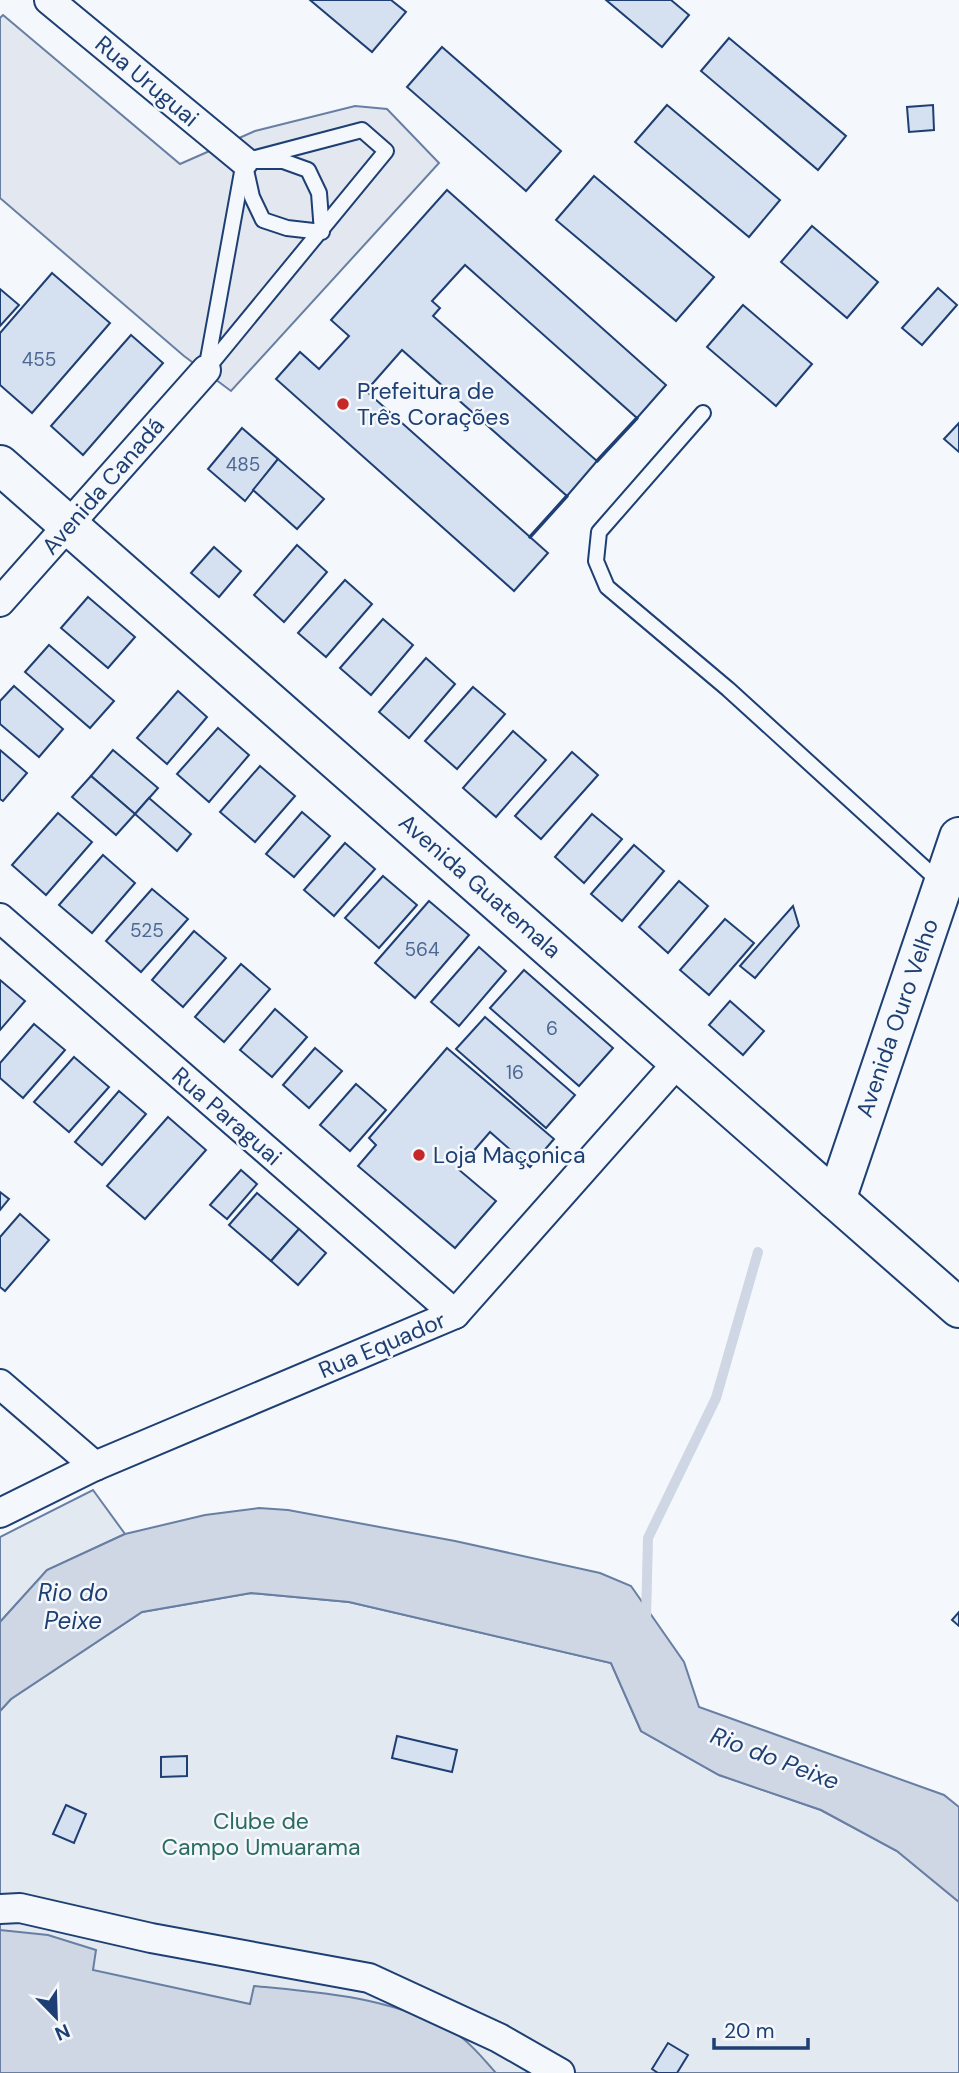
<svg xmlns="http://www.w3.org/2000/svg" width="959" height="2073" font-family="'DM Sans',sans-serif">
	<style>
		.green { fill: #e3e9f0; stroke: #687fa3; stroke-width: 2 }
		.parking { fill: #e3e8f0; stroke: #687fa3; stroke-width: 2 }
		.water { fill: #cfd7e4; stroke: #687fa3; stroke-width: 2 }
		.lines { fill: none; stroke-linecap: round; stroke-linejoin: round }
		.stream { stroke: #cfd7e4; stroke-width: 10 }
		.building { fill: #d5e0f0; stroke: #1d3f73; stroke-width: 2 }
		.lane-casing { stroke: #1d3f73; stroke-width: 18 }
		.street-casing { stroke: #1d3f73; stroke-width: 32 }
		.secondary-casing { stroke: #1d3f73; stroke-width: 42 }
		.lane { stroke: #f4f7fb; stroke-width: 14 }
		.street { stroke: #f4f7fb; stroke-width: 28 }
		.secondary { stroke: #f4f7fb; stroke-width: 38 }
		.wall { stroke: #1d3f73; stroke-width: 3.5 }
		.poi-dot { fill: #c62828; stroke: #f4f7fb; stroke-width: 2.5 }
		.labels { text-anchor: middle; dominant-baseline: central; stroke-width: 5; stroke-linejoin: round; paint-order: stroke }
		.number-label { font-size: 19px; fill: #4b6792 }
		.street-label { font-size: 23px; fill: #1d3f73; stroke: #f4f7fb }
		.poi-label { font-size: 23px; fill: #1d3f73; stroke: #f4f7fb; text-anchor: start }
		.park-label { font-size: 23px; fill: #2c6c60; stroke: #f4f7fb }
		.water-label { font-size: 24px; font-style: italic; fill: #1d3f73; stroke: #f4f7fb }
	</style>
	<rect width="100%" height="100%" fill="#f4f7fb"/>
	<g class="green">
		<path d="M93,1490L125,1534L47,1570L0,1622V1537Z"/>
		<path d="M251,1593L349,1602L611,1663L641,1731L719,1775L821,1810L897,1851L959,1902V2073H0V1711L11,1699L142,1612Z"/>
	</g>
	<path class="parking" d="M3,15L180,164L255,131L355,106L387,109L439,163L231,391L184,356L0,198V18Z"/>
	<g class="water">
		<path d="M259,1508L288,1510L455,1541L600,1573L631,1586L684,1662L699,1707L944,1795L959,1807V1902L897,1851L821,1810L719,1775L641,1731L611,1663L349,1602L251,1593L142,1612L11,1699L0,1711V1622L47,1570L125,1534L205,1515Z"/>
		<path d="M0,1930L48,1935L96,1950L93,1970L250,2004L254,1986C325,1993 395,1997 458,2035C472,2044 485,2061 496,2073H0Z"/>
	</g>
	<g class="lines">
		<path class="stream" d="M646,1618L648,1538L716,1398L758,1252"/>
	</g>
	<g class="building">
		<path d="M310,0H391L406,12L372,52Z"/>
		<path d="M606,0H671L689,15L662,47Z"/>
		<path d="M729,38L846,136L818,170L701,71Z"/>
		<path d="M442,47L561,151L526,191L407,87Z"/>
		<path d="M667,105L780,200L749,237L635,142Z"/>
		<path d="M933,105L934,130L909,132L907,107Z"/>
		<path d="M594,176L714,277L676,321L556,220Z"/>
		<path d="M447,190L666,385L637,418L465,265L432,301L440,308L433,316L597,461L567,496L402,350L366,391L548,553L514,591L276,379L300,352L319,369L349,336L331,320Z"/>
		<path d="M812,226L878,282L847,318L781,262Z"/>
		<path d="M52,273L110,323L32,413L0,385V333Z"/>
		<path d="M938,288L957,305L922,345L902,328Z"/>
		<path d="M0,289L19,305L0,326Z"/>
		<path d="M743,305L812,364L776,406L707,347Z"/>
		<path d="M131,335L163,363L83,455L51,426Z"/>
		<path d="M959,423V452L944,439Z"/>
		<path d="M242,428L278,459L245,501L208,469Z"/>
		<path d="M278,459L324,499L297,529L253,490Z"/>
		<path d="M297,545L327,572L284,622L254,595Z"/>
		<path d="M214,547L241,571L219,597L191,573Z"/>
		<path d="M345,580L372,604L326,657L298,633Z"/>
		<path d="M88,597L135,637L108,668L61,628Z"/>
		<path d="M383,619L413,645L371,695L340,668Z"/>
		<path d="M49,645L114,701L90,728L25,672Z"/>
		<path d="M426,658L455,684L409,738L379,712Z"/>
		<path d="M14,686L63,729L39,757L0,724V701Z"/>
		<path d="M473,687L505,714L457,769L425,741Z"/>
		<path d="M178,691L207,717L167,764L137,738Z"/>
		<path d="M218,728L249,755L209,802L177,774Z"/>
		<path d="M513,731L546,760L496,817L463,788Z"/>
		<path d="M0,750L27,773L3,801L0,799Z"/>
		<path d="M113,750L158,788L135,814L91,776Z"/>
		<path d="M572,752L598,775L541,839L515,816Z"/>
		<path d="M260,766L295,796L255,842L220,812Z"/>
		<path d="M91,776L135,814L116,835L72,797Z"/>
		<path d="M149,798L191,834L177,851L135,814Z"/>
		<path d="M302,812L330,836L294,877L266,854Z"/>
		<path d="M58,813L92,842L46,895L12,865Z"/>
		<path d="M592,814L622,839L584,883L555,857Z"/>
		<path d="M345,843L375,869L334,916L304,890Z"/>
		<path d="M634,845L664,871L622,921L591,894Z"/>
		<path d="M103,855L135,883L92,933L59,905Z"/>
		<path d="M383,876L417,905L379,948L345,918Z"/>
		<path d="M679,881L708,906L668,953L639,927Z"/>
		<path d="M152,889L188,919L141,972L106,941Z"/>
		<path d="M429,901L469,935L415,998L375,963Z"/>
		<path d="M793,906L799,926L755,978L740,966Z"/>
		<path d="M725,919L754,943L709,995L680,970Z"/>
		<path d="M194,931L226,958L183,1007L152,980Z"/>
		<path d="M479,947L506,971L459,1026L431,1002Z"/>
		<path d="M241,964L270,989L224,1042L195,1017Z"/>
		<path d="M524,970L613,1048L579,1086L490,1008Z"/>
		<path d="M0,980L25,1001L0,1030Z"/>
		<path d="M730,1001L764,1031L743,1055L709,1025Z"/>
		<path d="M275,1009L307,1037L272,1077L240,1050Z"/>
		<path d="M485,1017L575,1095L546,1128L456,1049Z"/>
		<path d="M34,1024L65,1050L23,1098L0,1078V1063Z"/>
		<path d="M315,1048L342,1071L309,1108L283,1085Z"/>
		<path d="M447,1048L554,1139L530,1167L490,1132L458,1169L496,1201L455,1248L358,1166L376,1145L369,1138Z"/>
		<path d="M74,1057L109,1087L69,1132L34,1102Z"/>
		<path d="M356,1084L386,1110L350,1151L320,1125Z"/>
		<path d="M119,1091L146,1114L102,1165L75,1142Z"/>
		<path d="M168,1117L206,1150L145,1219L107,1186Z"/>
		<path d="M241,1170L257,1184L227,1219L210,1205Z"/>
		<path d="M0,1192L9,1199L0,1210Z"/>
		<path d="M257,1193L299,1229L271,1261L229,1225Z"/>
		<path d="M20,1214L49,1240L5,1291L0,1287V1237Z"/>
		<path d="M299,1229L326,1253L298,1285L271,1261Z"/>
		<path d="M959,1612V1626L952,1620Z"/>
		<path d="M397,1736L457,1750L452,1772L392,1758Z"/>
		<path d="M187,1756V1776L161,1777V1757Z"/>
		<path d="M66,1805L86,1814L74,1843L53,1834Z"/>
		<path d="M668,2043L688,2055L677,2073H658L652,2069Z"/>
	</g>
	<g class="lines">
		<defs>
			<g id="lane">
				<path d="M362,130L386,151L206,370L244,161Z"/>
				<path d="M244,161H283L308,170L319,193L322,232L287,228L263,220L252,197Z"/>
				<path d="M703,413L599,532L596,561L607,587L728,689L940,882"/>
			</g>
			<g id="street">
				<path d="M49,0L244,161"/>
				<path d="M0,602L206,370"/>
				<path d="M0,918L455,1314"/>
				<path d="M0,1384L95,1466"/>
				<path d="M0,1513L95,1466L455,1314L679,1061"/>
				<path d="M0,1909L20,1908L151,1938L369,1978L499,2038L560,2073"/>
			</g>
			<g id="secondary">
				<path d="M0,465L959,1308"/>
				<path d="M836,1200L959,837"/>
			</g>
		</defs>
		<use href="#lane" class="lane-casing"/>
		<use href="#street" class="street-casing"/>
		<use href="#secondary" class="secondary-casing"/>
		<use href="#lane" class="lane"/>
		<use href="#street" class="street"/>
		<use href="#secondary" class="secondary"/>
		<g class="wall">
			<path d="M597,461L637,418"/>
			<path d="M530,537L567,496"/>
		</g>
	</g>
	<g class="poi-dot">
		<circle cx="343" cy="404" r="7"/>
		<circle cx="419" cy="1155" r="7"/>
	</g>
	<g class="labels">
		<g class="number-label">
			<text x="39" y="359">455</text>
			<text x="243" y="464">485</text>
			<text x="147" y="930">525</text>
			<text x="422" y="949">564</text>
			<text x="552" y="1028">6</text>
			<text x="515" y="1072">16</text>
		</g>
		<g class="street-label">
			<text transform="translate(147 81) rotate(40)">Rua Uruguai</text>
			<text transform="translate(103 486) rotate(-49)">Avenida Canadá</text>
			<text transform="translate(480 886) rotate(41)">Avenida Guatemala</text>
			<text transform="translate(897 1018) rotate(-71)">Avenida Ouro Velho</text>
			<text transform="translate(227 1116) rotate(41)">Rua Paraguai</text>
			<text transform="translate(382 1345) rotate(-23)">Rua Equador</text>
		</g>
		<g class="poi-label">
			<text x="357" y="391">Prefeitura de<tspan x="357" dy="26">Três Corações</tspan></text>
			<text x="433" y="1155">Loja Maçonica</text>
		</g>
		<g class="park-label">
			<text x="261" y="1821">Clube de<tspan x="261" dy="26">Campo Umuarama</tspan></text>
		</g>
		<g class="water-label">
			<text x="73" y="1592">Rio do<tspan x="73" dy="28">Peixe</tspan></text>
			<text transform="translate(775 1758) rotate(21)">Rio do Peixe</text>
		</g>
	</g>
	<g transform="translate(56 2017) rotate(157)" stroke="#f4f7fb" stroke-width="5" paint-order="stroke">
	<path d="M0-5L12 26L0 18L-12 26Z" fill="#1d3f73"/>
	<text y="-10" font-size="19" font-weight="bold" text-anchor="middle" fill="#1d3f73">N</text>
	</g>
	<path d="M714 2038v10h94v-10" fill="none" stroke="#1d3f73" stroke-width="3.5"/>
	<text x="724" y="2038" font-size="21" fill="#1d3f73" stroke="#f4f7fb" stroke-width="5" paint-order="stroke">20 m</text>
</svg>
